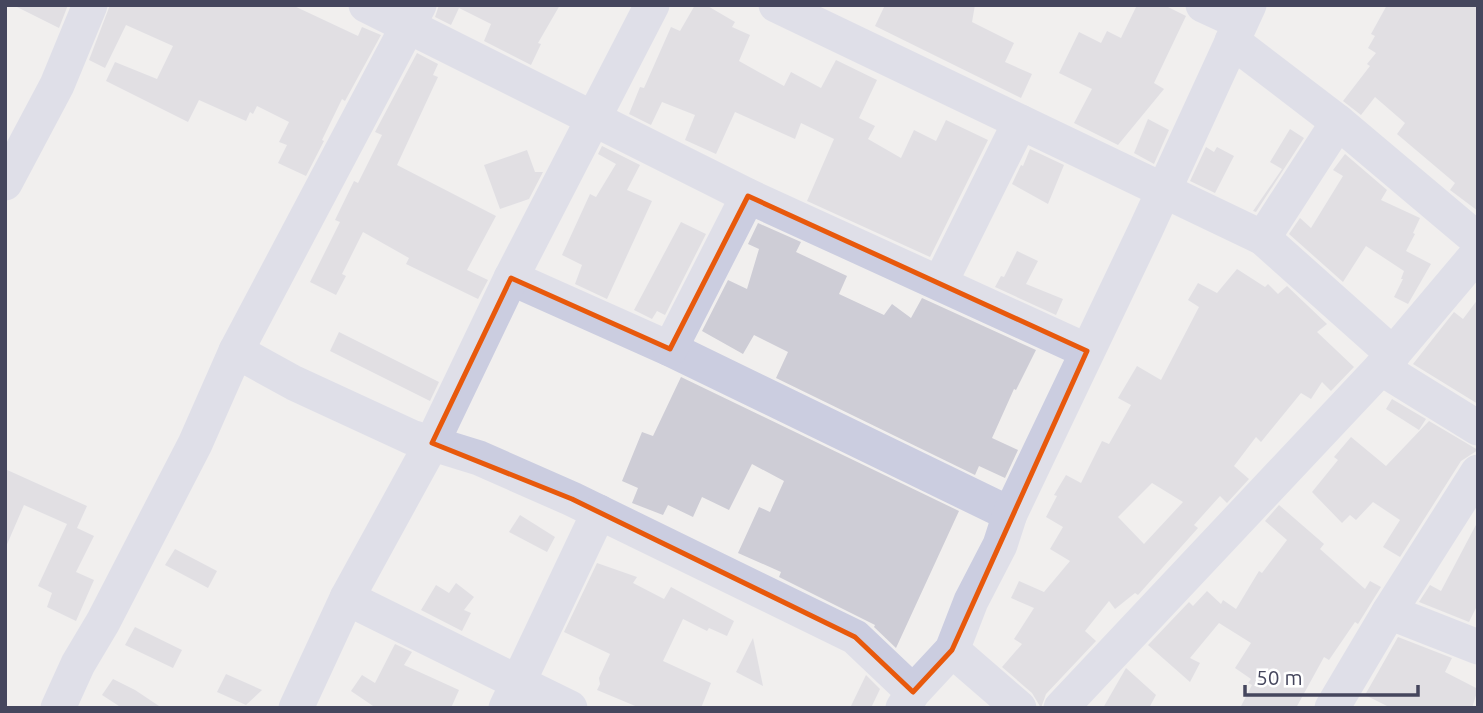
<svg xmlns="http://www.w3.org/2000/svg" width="1483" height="713" font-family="Ubuntu,sans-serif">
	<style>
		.building { fill: #cecdd6; fill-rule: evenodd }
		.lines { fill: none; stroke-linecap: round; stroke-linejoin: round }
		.minor { stroke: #cbcde0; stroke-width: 35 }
		.marked { fill: none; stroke: #e8590c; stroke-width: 5; stroke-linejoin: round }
	</style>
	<rect width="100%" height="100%" fill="#f1efee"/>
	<g class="building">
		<path d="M13,5H68L59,28Z"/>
		<path d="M110,5H292L358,36L362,27L381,35L345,101L342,99L322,140L324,141L306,176L278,163L287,145L279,142L289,122L257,106L253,114L250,112L246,121L199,100L188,122L106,81L115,62L157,79L173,46L126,25L105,68L89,60Z"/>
		<path d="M439,5H560L538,43L541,44L531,65L484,41L491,24L459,8L451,25L435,17Z"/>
		<path d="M695,5H706L735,22L732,27L750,35L739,61L784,86L791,72L821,88L836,60L877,80L859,118L875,126L868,139L901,158L914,130L936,141L946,120L988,140L930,257L807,201L834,139L801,123L795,139L735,112L716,154L685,140L695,115L662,102L651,125L629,114L640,87L644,88L671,27L680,31Z"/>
		<path d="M885,5H975L972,22L1014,43L1005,62L1032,74L1021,98L875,26Z"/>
		<path d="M1137,5H1164L1186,16L1154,83L1164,89L1118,145L1074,123L1092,89L1059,73L1079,32L1101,43L1107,31L1121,38Z"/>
		<path d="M1387,5H1478V211L1450,190L1455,183L1397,134L1405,123L1375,97L1361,115L1343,101L1370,66L1367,64L1376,53L1368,48L1375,36L1371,34Z"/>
		<path d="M417,53L438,64L433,75L438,77L397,165L496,216L467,270L488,280L478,299L406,264L409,258L363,232L342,274L346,276L336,295L310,282L340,222L335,220L354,181L358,183L382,135L375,132Z"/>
		<path d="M1148,119L1169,130L1154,164L1134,153Z"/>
		<path d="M1290,129L1304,138L1256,212L1253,211L1282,169L1270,162Z"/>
		<path d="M602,146L640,165L627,190L652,201L607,299L575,284L582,265L562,255L590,194L596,197L616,164L598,154Z"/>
		<path d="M1206,147L1214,152L1217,147L1234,156L1215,193L1190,181Z"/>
		<path d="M1030,149L1064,165L1048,204L1012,184L1021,165L1023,166Z"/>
		<path d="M527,150L535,172H543L529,199L500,209L484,165Z"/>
		<path d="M1345,154L1387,190L1381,200L1420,218L1413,233L1415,234L1406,251L1431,264L1408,304L1394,297L1403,279H1401L1404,271L1366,246L1343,282L1289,234L1300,218L1311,228L1343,176L1333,170Z"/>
		<path d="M681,222L706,234L665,315L657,311L652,319L634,310Z"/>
		<path d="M758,223L801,242L796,252L847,276L839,294L884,315L892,304L911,318L922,298L1036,350L1016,390L1014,389L992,438L1018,450L1005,478L979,466L975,475L776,378L788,352L754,335L743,354L702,331L728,280L747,289L759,249L748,244Z"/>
		<path d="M1017,251L1038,261L1026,284L1063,299L1056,315L995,287L1001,276L1004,277Z"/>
		<path d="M1237,269L1265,287L1268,284L1278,294L1287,286L1327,324L1317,332L1354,367L1331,391L1322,382L1311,399L1301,393L1261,442L1256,437L1234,466L1249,479L1227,503L1220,496L1194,525L1198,528L1138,595L1135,593L1115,609L1109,601L1085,631L1096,641L1046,694L1041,708L1032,693L1002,667L1022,644L1014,639L1034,608L1011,598L1019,581L1044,592L1070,561L1050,549L1063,527L1046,517L1057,496L1054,495L1066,475L1081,483L1102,441L1109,444L1131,405L1118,398L1137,366L1161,380L1199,307L1188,300L1198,283L1217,293ZM1152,483L1183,502L1144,544L1118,517Z"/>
		<path d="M1478,299V404L1413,364L1454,312L1463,319Z"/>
		<path d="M339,332L439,382L430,401L330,351Z"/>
		<path d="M681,377L959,511L896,648L874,627L875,625L779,577L781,572L738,553L759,507L770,512L784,481L752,464L729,510L702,497L693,517L668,505L663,515L632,503L638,488L622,481L642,432L653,436Z"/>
		<path d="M1392,399L1426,419L1419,430L1386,409Z"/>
		<path d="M1429,421L1478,450L1461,461L1400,557L1383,547L1400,520L1373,502L1356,520L1350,515L1342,523L1312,492L1338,460L1334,457L1351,437L1386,466Z"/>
		<path d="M5,469L87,506L77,528L94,536L76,572L94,580L76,621L47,607L52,593L38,586L67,524L24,505L5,549Z"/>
		<path d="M1279,505L1324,544L1320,549L1365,589L1370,581L1381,587L1358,624L1355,622L1329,660L1324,657L1296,708H1240L1252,685L1248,683L1251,679L1235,668L1251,643L1219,623L1190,658L1200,663L1190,682L1148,645L1189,602L1193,606L1207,591L1221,604L1223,600L1236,609L1259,571L1262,573L1287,540L1265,521Z"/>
		<path d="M520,515L555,537L547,552L509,532Z"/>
		<path d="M1478,521V604L1469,622L1419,602L1430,585L1441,591Z"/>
		<path d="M175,549L217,571L208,588L165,565Z"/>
		<path d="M597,563L637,577L633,583L664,599L671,587L734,621L727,636L709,628L707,631L683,619L663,661L711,683L701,708H640L597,690L600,684L599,678L610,654L564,632Z"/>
		<path d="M456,583L474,597L464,610L471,613L462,631L421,610L436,585L449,593Z"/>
		<path d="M135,627L182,650L173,668L125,645Z"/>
		<path d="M1398,637L1452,658L1445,672L1478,689L1472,708H1391L1365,695Z"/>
		<path d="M753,638L763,686L736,672Z"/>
		<path d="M395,644L412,652L404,665L459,690L451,708H376L351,691L362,675L375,683Z"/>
		<path d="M1126,668L1156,695L1149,708H1103Z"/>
		<path d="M226,674L262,690L246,705L217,692Z"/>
		<path d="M866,675L880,689L871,708H850Z"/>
		<path d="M113,679L135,690L162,708H122L102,695Z"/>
	</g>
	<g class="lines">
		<g class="minor">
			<path d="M366,5L748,196L1087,351"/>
			<path d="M776,5L1263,238L1393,354"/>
			<path d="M1203,5L1240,22"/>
			<path d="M1232,41L1338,122L1478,240"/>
			<path d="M5,183L57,85L90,5"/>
			<path d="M1263,238L1338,122"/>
			<path d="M511,278L670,349L1010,514"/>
			<path d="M940,283L1020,122"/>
			<path d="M670,349L748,196"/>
			<path d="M236,351L419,5"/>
			<path d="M1381,368L1478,428"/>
			<path d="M347,598L570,708"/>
			<path d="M1389,612L1478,647"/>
			<path d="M952,650L1019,708"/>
			<path d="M58,708L78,664L103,622L195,444L236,351L294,383L411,437L479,458L572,499L855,637L913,692"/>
			<path d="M296,708L347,598L432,443L511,278L652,5"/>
			<path d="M506,708L599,512"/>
			<path d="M903,708L913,692L952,650L971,601L1000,545L1010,514L1146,229L1249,5"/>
			<path d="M1061,708L1381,368L1478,253"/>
			<path d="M1332,708L1389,612L1478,472"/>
		</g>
	</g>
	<path d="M0 0H1483V713H0ZM748,196L1087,351L952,650L913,692L855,637L572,499L432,443L511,278L670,349Z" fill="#f1efee" fill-opacity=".55" fill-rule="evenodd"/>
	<path class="marked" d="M748,196L1087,351L952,650L913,692L855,637L572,499L432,443L511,278L670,349Z"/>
	<rect width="1483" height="713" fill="none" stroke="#45465d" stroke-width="14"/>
	<path d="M1245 685v10h173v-10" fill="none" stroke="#45465d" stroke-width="3.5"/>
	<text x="1256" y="685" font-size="21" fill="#45465d" stroke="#ffffff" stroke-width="5" paint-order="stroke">50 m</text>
</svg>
